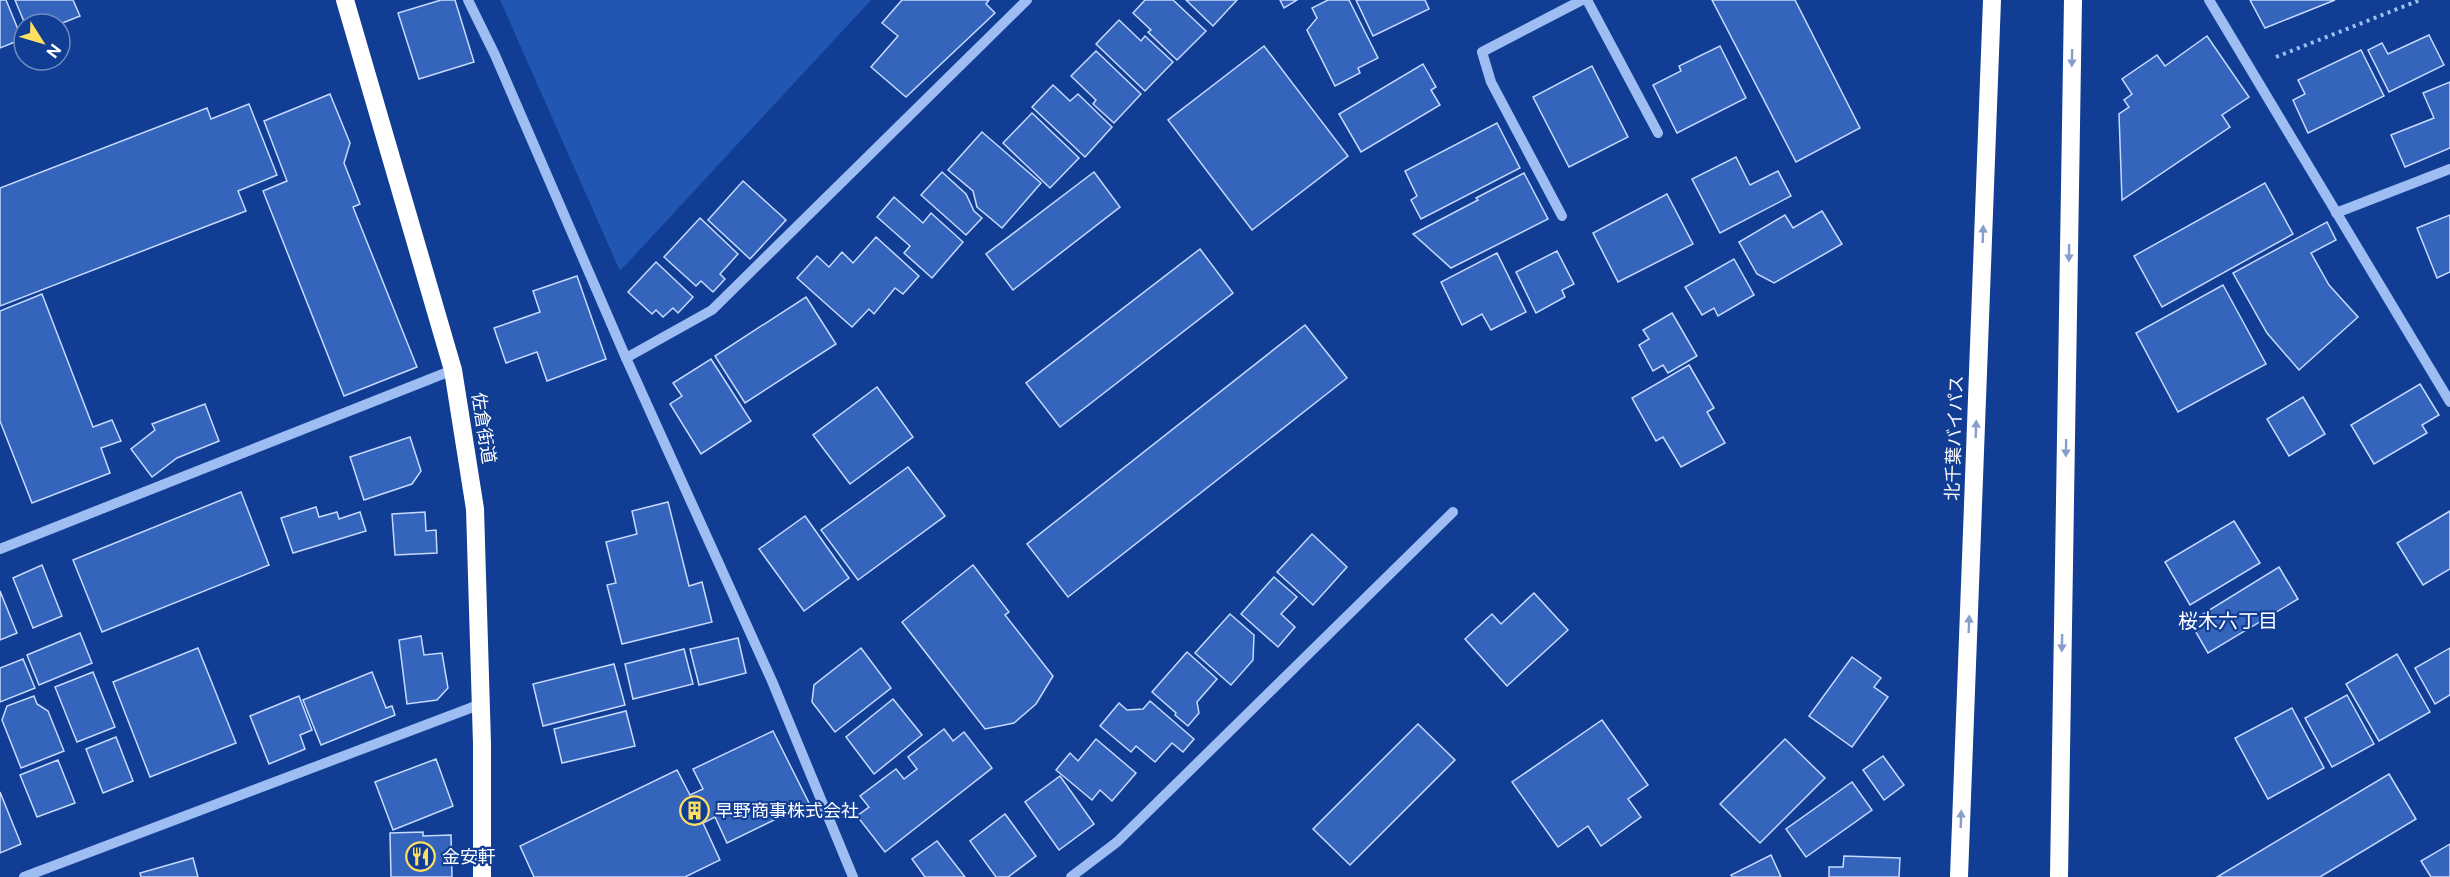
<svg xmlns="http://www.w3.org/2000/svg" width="2450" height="877" font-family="'Public Sans','Noto Sans JP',sans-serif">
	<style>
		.green { fill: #2256b3 }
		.building { fill: #3464bb; stroke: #c6dafe; stroke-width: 1.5 }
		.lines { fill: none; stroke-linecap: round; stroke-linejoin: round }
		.path { stroke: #9ebdf3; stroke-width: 4; stroke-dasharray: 3 4.5; stroke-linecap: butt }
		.minor { stroke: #9ebdf3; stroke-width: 10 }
		.highway { stroke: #fff; stroke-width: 18 }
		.oneway { fill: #889eca }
		.labels { text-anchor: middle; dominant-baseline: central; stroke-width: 4.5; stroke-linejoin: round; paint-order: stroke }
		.street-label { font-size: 18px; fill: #fff; stroke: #113e94 }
		.poi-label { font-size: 18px; fill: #fff; stroke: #113e94; text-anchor: start }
		.neighbourhood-label { font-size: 20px; fill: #fff; stroke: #113e94 }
	</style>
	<rect width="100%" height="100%" fill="#113e94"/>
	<path class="green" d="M500,0H871L620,271Z"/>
	<g class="building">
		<path d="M0,0H6L22,39L0,48Z"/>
		<path d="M15,0H73L80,16L60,24H25Z"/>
		<path d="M441,0H455L474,62L419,79L398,13Z"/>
		<path d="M902,0H989L986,4L995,13L906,97L871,67L898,36L882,23Z"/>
		<path d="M1145,0H1173L1206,31L1177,60L1148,32L1151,30L1133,13Z"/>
		<path d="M1186,0H1237L1213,26Z"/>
		<path d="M1280,0H1297L1284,8Z"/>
		<path d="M1328,0H1349L1378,58L1358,68L1360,73L1335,86L1307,30L1317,18L1312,8Z"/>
		<path d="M1356,0H1425L1429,9L1373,36Z"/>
		<path d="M1712,0H1795L1860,128L1796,162Z"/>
		<path d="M2250,0H2335L2265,28Z"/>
		<path d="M1119,20L1141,41L1145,36L1173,62L1145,91L1096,44Z"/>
		<path d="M2429,35L2444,65L2389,92L2368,50L2382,43L2388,54Z"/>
		<path d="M2207,36L2249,97L2222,115L2230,127L2122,200L2119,114L2129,107L2124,100L2132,94L2122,79L2157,55L2165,66Z"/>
		<path d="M1264,46L1348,156L1252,230L1168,120Z"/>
		<path d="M1720,46L1746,98L1677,133L1653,85L1681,71L1679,66Z"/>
		<path d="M2361,50L2384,96L2308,133L2293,100L2305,94L2298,80Z"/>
		<path d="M1096,51L1141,94L1114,123L1093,104L1096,100L1071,76Z"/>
		<path d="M1423,64L1436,87L1431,90L1440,105L1361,152L1339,114Z"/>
		<path d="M1592,66L1628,137L1569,167L1533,97Z"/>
		<path d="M2450,82V148L2405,167L2391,135L2434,118L2423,93Z"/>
		<path d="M1053,85L1070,101L1078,94L1112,127L1085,157L1032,107Z"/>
		<path d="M330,94L350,143L344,163L360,204L353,207L417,367L344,396L263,191L287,181L264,121Z"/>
		<path d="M249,104L277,175L238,191L246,211L0,306V188L207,108L211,119Z"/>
		<path d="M1032,113L1079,158L1050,188L1003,143Z"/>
		<path d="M1497,123L1520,168L1421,219L1411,200L1417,196L1405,171Z"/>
		<path d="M982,132L1041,183L1002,228L977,207L973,191L948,170Z"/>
		<path d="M1736,157L1750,185L1778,171L1791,196L1720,233L1692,179Z"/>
		<path d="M942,172L966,194L974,211L982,218L966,235L921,195Z"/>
		<path d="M1094,172L1120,207L1013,290L986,254Z"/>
		<path d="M1524,173L1548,219L1451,268L1413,234L1478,200L1476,198Z"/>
		<path d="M743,181L786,220L750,259L708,220Z"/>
		<path d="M2265,183L2293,234L2162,307L2134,256Z"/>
		<path d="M1667,194L1693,244L1618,282L1593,233Z"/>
		<path d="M894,197L923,223L931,213L963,242L932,278L904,253L910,246L877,217Z"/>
		<path d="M1822,211L1842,244L1774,283L1757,274L1739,242L1785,215L1793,228Z"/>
		<path d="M2450,215V272L2437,278L2417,228Z"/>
		<path d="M700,218L738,254L720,274L725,279L713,292L701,281L696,286L664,257Z"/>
		<path d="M2327,222L2336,240L2311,253L2329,285L2358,317L2299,370L2267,333L2233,273Z"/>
		<path d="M876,237L919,276L903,294L895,288L874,314L869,309L852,327L797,278L817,256L829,267L842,252L853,263Z"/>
		<path d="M1200,249L1233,293L1060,427L1026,383Z"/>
		<path d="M1557,251L1574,284L1562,290L1565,297L1536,313L1516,272Z"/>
		<path d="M1497,253L1526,312L1491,330L1482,314L1462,325L1441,282Z"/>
		<path d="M1734,259L1754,295L1718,316L1714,308L1702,315L1685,287Z"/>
		<path d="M656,262L693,297L678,313L673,308L663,317L656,310L652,314L628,292Z"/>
		<path d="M577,276L606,359L547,381L537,352L506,363L494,328L540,312L533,291Z"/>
		<path d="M2223,285L2266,364L2178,412L2136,333Z"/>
		<path d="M42,294L93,427L112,420L121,441L101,448L110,473L32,503L0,421V311Z"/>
		<path d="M806,297L836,344L745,403L715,356Z"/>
		<path d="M1672,313L1697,356L1668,373L1663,365L1653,371L1639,345L1649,339L1643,330Z"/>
		<path d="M1305,325L1347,378L1068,597L1027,544Z"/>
		<path d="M711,359L751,421L701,454L670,404L682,396L673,383Z"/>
		<path d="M1689,365L1714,408L1707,412L1725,443L1681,467L1663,437L1656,441L1632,398Z"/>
		<path d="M2420,384L2439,415L2422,425L2427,433L2374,464L2351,425Z"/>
		<path d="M877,387L913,437L850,484L813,435Z"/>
		<path d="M2303,397L2325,434L2289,456L2267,419Z"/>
		<path d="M205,404L219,441L177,458L152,477L131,449L155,430L152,424Z"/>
		<path d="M410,437L421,471L412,484L364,500L350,457Z"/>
		<path d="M908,467L945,516L858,580L821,530Z"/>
		<path d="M241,492L269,565L102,632L73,560Z"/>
		<path d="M668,502L689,586L702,582L712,622L622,644L607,585L616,583L606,542L637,534L632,511Z"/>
		<path d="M316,507L319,517L337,512L339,519L360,512L366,531L293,553L281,518Z"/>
		<path d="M2450,511V569L2423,585L2397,543Z"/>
		<path d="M425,512L426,531L436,530L437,553L395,555L392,514Z"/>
		<path d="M805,516L849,578L804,611L759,549Z"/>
		<path d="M2234,521L2260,563L2190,605L2165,562Z"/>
		<path d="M1312,534L1347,567L1313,605L1277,572Z"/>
		<path d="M42,565L62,616L33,628L13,578Z"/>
		<path d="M973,565L1009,612L1005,615L1053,676L1036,704L1014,723L985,729L902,622Z"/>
		<path d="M2279,567L2298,599L2208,653L2190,622Z"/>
		<path d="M1274,577L1297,597L1281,614L1295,627L1278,647L1241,614Z"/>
		<path d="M0,591L17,633L0,640Z"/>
		<path d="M1534,593L1568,630L1507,686L1465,639L1492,614L1501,624Z"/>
		<path d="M1230,614L1254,635L1253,660L1231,685L1195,653Z"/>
		<path d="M80,633L92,663L39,685L27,655Z"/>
		<path d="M421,636L424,655L442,653L448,688L437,700L407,704L399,640Z"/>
		<path d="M738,638L746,673L699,685L690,649Z"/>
		<path d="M198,648L236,743L150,777L113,682Z"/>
		<path d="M861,648L891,688L835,732L812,702L814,685Z"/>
		<path d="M2450,648V695L2435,704L2415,668Z"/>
		<path d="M684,649L693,684L633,699L625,664Z"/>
		<path d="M1187,652L1217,679L1197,702L1199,713L1188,726L1175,715L1176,713L1152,692Z"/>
		<path d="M2397,654L2430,712L2379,741L2346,684Z"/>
		<path d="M1852,657L1881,678L1874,687L1888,697L1852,747L1809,716Z"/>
		<path d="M23,659L35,688L0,702V668Z"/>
		<path d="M614,664L625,705L543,726L533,684Z"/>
		<path d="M93,672L115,727L77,742L55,687Z"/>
		<path d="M372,672L386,708L392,706L395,715L321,745L303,700Z"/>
		<path d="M2347,695L2374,744L2332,767L2305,718Z"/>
		<path d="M34,696L37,704L48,711L64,751L21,768L2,720L7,706Z"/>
		<path d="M299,696L312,730L300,735L305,749L269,764L250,716Z"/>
		<path d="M893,699L922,735L874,774L846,737Z"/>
		<path d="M1150,701L1194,739L1183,752L1172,743L1155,762L1136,746L1131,752L1100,726L1119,703L1127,710L1143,709Z"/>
		<path d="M2292,708L2324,768L2268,799L2235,738Z"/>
		<path d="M626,711L635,746L562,763L554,729Z"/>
		<path d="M1602,720L1648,785L1628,799L1641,817L1601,846L1588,826L1558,847L1512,782Z"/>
		<path d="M1418,724L1455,760L1350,865L1313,829Z"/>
		<path d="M944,729L953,741L964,732L992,768L885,852L857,816L869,807L860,796L896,769L904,779L917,769L908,757Z"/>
		<path d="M773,731L809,803L727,843L715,817L703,823L720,860L685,877H534L520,846L677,770L690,795L703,789L693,769Z"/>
		<path d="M116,737L133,781L103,793L86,749Z"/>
		<path d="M1096,739L1136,773L1112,801L1100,790L1092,800L1056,770L1070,753L1078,761Z"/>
		<path d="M1785,739L1825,778L1760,843L1720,804Z"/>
		<path d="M1883,756L1904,785L1884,800L1863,770Z"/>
		<path d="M436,759L453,806L393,830L375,782Z"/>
		<path d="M58,760L75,803L37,817L20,775Z"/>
		<path d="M2389,774L2416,819L2320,877H2217Z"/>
		<path d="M1060,776L1094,824L1059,850L1025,802Z"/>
		<path d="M1852,782L1872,810L1806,857L1786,829Z"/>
		<path d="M0,792L21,844L0,853Z"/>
		<path d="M1005,814L1036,856L1008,877H996L970,841Z"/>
		<path d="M423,832V836L451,835L452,877H391L390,833Z"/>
		<path d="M937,841L965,877H925L912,859Z"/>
		<path d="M2450,844V877H2431L2421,861Z"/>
		<path d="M1771,855L1781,877H1732L1731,875Z"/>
		<path d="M1844,856L1900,858L1899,877H1829V867H1843Z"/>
		<path d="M193,858L198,877H141L140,873Z"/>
	</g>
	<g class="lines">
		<path class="path" d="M2276,57L2420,0"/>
		<g class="minor">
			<path d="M468,0L495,55L626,358L772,681L853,877"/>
			<path d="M1587,0L1658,133"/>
			<path d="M2209,0L2450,402"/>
			<path d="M2336,213L2450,169"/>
			<path d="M1562,216L1491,82L1482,52L1582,0"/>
			<path d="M626,358L712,310L1027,0"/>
			<path d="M0,549L453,370"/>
			<path d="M24,877L481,704"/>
			<path d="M1071,877L1117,842L1453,512"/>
		</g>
		<g class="highway">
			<path d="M345,0L453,370L475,509L482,744V877"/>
			<path d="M1959,877L1992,0"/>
			<path d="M2059,877L2073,0"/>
		</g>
	</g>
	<defs><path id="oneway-solid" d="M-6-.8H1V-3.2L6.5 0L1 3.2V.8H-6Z" transform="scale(1.5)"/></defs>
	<g class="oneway">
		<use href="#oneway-solid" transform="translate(2072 58) rotate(91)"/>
		<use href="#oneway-solid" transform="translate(1983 234) rotate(-88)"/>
		<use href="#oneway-solid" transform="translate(2069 253) rotate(91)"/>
		<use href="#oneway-solid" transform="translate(1976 429) rotate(-88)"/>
		<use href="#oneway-solid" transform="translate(2066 448) rotate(91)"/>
		<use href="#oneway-solid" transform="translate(1969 624) rotate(-88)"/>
		<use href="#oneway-solid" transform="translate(2062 643) rotate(91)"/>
		<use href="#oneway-solid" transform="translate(1961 819) rotate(-88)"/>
	</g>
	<defs>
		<symbol id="building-ring" viewBox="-11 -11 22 22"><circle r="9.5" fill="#113e94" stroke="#ffdf60" stroke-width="1.5"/><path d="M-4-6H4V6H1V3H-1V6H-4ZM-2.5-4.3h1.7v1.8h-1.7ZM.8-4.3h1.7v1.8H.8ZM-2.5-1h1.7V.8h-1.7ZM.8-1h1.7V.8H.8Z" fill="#ffdf60"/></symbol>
		<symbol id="restaurant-ring" viewBox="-11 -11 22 22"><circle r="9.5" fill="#113e94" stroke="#ffdf60" stroke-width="1.5"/><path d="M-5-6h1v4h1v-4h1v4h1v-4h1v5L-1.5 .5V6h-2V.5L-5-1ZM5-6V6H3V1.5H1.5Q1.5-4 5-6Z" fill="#ffdf60"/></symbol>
	</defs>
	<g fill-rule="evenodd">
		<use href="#building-ring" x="678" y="794" width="33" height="33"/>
		<use href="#restaurant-ring" x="404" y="840" width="33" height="33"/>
	</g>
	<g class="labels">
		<g class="street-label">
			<text transform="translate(484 428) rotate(81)">佐倉街道</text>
			<text transform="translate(1954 438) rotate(-88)">北千葉バイパス</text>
		</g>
		<g class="poi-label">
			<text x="715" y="810">早野商事株式会社</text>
			<text x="442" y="856">金安軒</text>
		</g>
		<g class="neighbourhood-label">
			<text x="2228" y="621">桜木六丁目</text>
		</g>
	</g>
	<g transform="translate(42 42) rotate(127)"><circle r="28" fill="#113e94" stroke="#708bbf" stroke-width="1.5"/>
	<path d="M0-4.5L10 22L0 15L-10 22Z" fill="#ffdf60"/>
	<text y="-9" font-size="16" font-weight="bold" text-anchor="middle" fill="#ffffff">N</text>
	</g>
</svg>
